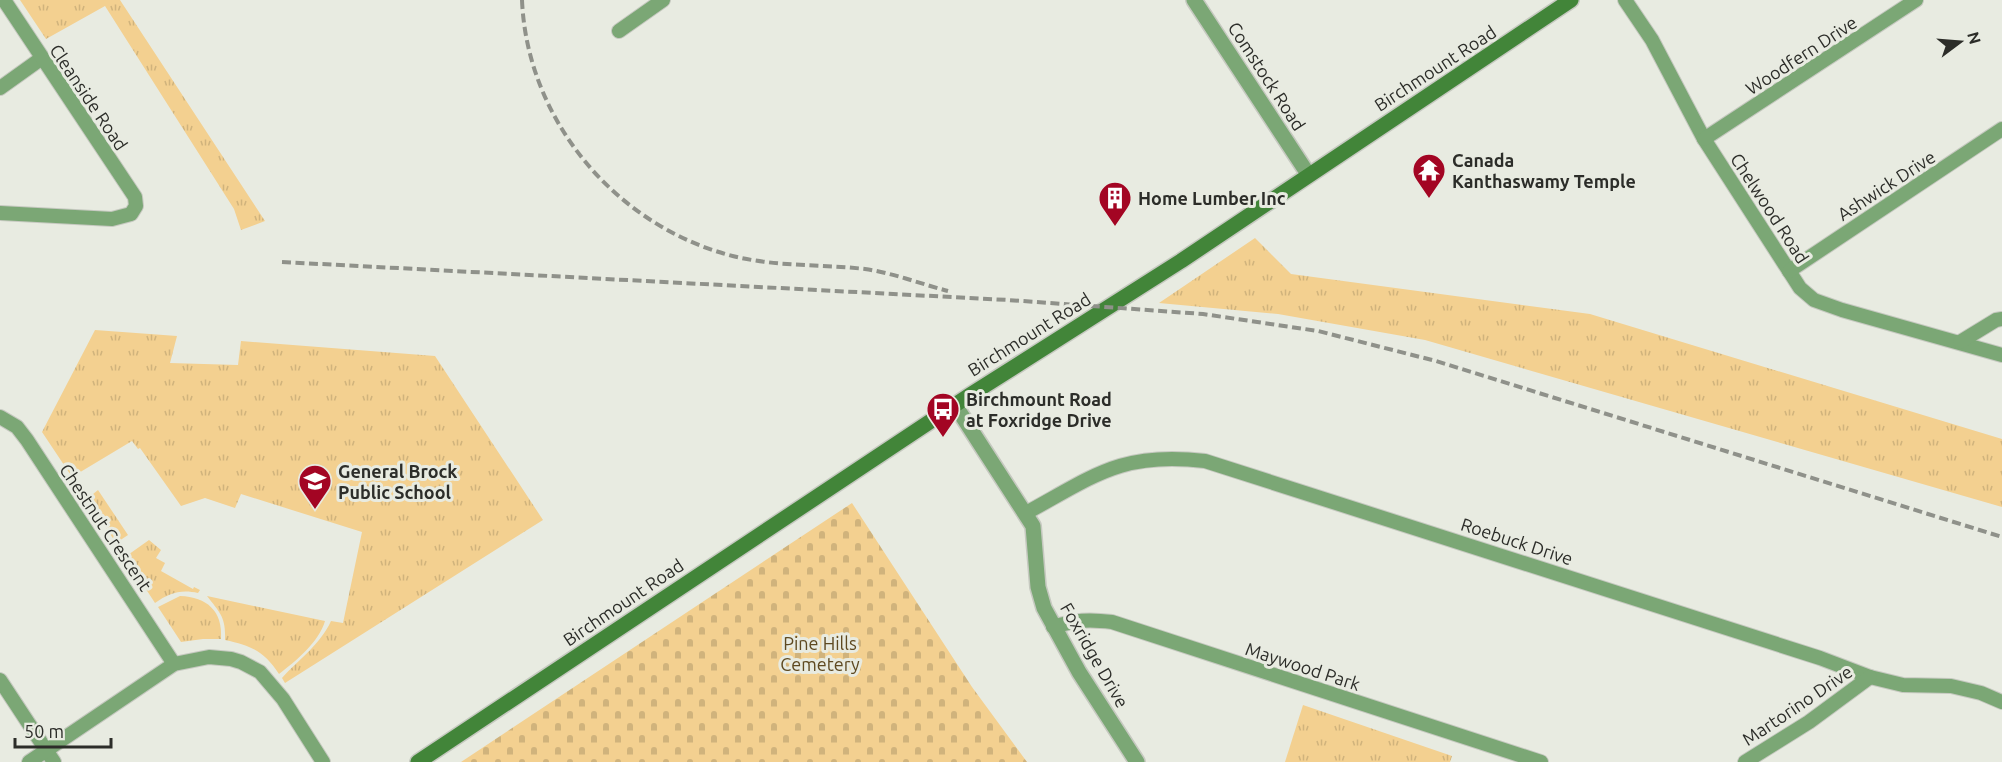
<svg xmlns="http://www.w3.org/2000/svg" width="2002" height="762" font-family="Ubuntu,sans-serif">
	<style>
		.grass { fill: url(#grass-tufts) }
		.cemetery { fill: url(#cemetery-stones) }
		.lines { fill: none; stroke-linecap: round; stroke-linejoin: round }
		.minor-casing { stroke: #c6c9c0; stroke-width: 16 }
		.tertiary-casing { stroke: #c6c9c0; stroke-width: 18 }
		.secondary-casing { stroke: #c6c9c0; stroke-width: 18 }
		.minor { stroke: #7ba775; stroke-width: 14 }
		.tertiary { stroke: #7ba775; stroke-width: 15 }
		.secondary { stroke: #428539; stroke-width: 15 }
		.rail { stroke: #8f918a; stroke-width: 4; stroke-dasharray: 9 4.5; stroke-linecap: butt }
		.labels { text-anchor: middle; dominant-baseline: central; stroke-width: 6; stroke-linejoin: round; paint-order: stroke }
		.street-label { font-size: 18px; fill: #2c2d29; stroke: #e8ebe1 }
		.poi-label { font-size: 18px; font-weight: bold; fill: #2c2d29; stroke: #e8ebe1; text-anchor: start }
		.park-label { font-size: 18px; fill: #5e4920; stroke: #e8ebe1 }
	</style>
	<defs>
		<pattern id="grass-tufts" width="24" height="20" patternUnits="userSpaceOnUse" patternTransform="scale(1.5)"><rect width="24" height="20" fill="#f3d090"/><path d="M3 7l-1-3M5 7V3M7 7l1-3M15 17l-1-3M17 17v-4M19 17l1-3" fill="none" stroke="#d0b37c"/></pattern>
		<pattern id="cemetery-stones" width="16" height="16" patternUnits="userSpaceOnUse" patternTransform="scale(1.5)"><rect width="16" height="16" fill="#f3d090"/><path d="M2 7V4a2 2 0 0 1 4 0v3zM10 15v-3a2 2 0 0 1 4 0v3z" fill="#d0b37c"/></pattern>
	</defs>
	<rect width="100%" height="100%" fill="#e8ebe1"/>
	<g class="grass">
		<path d="M20,0H120L265,221L241,230L234,209L105,6L46,39Z"/>
		<path d="M1255,238L1291,274L1590,314L2002,439V507L1425,340L1278,314L1159,303Z"/>
		<path d="M95,330L177,336L170,363L238,365L241,341L435,356L543,520L285,683L282,678C299,659 320,645 331,621L343,623L362,532L241,494L235,508L205,498L181,506L140,448L138,449L132,441L72,477L42,432Z"/>
		<path d="M98,490L128,535L116,543L87,499Z"/>
		<path d="M149,540L161,550L156,558L165,563L161,571L193,589L194,587L200,590L198,593C181,589 169,593 155,603L125,557Z"/>
		<path d="M180,596C207,597 223,611 221,639H203L181,642L158,607Z"/>
		<path d="M207,596L325,621C319,642 296,661 279,674C264,651 252,646 225,640C226,617 220,613 207,596Z"/>
		<path d="M1303,705L1452,756L1450,762H1285Z"/>
	</g>
	<path class="cemetery" d="M852,503L972,687L1027,762H461Z"/>
	<g class="lines">
		<defs>
			<g id="minor">
				<path d="M1625,0L1652,40L1704,139L1800,288L1814,300L1842,310L2002,355"/>
				<path d="M619,31L663,0"/>
				<path d="M0,88L42,58"/>
				<path d="M1704,139L1916,0"/>
				<path d="M0,213L112,219L131,214L136,206L135,197L4,0"/>
				<path d="M1789,271L2002,129"/>
				<path d="M1960,342L1996,320L2002,319"/>
				<path d="M0,417L17,427L27,440L174,664"/>
				<path d="M1026,513C1094,476 1122,451 1205,461L1820,658L1870,677L1903,685L1951,686L1981,693L2002,702"/>
				<path d="M1053,627C1076,620 1088,619 1112,622L1541,762"/>
				<path d="M0,680L54,762"/>
				<path d="M29,762L174,664L209,657L231,659L241,662L260,672L283,699L323,762"/>
				<path d="M1745,762L1809,722L1870,677"/>
			</g>
			<g id="tertiary">
				<path d="M1194,0L1308,174"/>
				<path d="M955,405L1033,526L1038,587L1044,608L1079,672L1137,762"/>
			</g>
			<path id="secondary" d="M418,762L970,395L1181,261L1571,0"/>
		</defs>
		<use href="#minor" class="minor-casing"/>
		<use href="#tertiary" class="tertiary-casing"/>
		<use href="#secondary" class="secondary-casing"/>
		<use href="#minor" class="minor"/>
		<use href="#tertiary" class="tertiary"/>
		<use href="#secondary" class="secondary"/>
		<g class="rail">
			<path d="M522,0C527,119 614,224 729,255C773,267 819,264 865,269C893,273 921,284 948,291"/>
			<path d="M282,262L1008,300L1203,314L1318,331L1436,361L2002,537"/>
		</g>
	</g>
	<defs>
		<symbol id="temple-pin" viewBox="-11 -11 22 30"><path d="M0 17L-7.5 6A9.5 9.5 0 1 1 7.5 6Z" fill="#a30523" stroke="#e8ebe1"/><path d="M0-6L5-2H3V0L6.5 2.5H4V6H1.5V3h-3V6H-4V2.5H-6.5L-3 0V-2H-5Z" fill="#fff"/></symbol>
		<symbol id="building-pin" viewBox="-11 -11 22 30"><path d="M0 17L-7.5 6A9.5 9.5 0 1 1 7.5 6Z" fill="#a30523" stroke="#e8ebe1"/><path d="M-4-6H4V6H1V3H-1V6H-4ZM-2.5-4.3h1.7v1.8h-1.7ZM.8-4.3h1.7v1.8H.8ZM-2.5-1h1.7V.8h-1.7ZM.8-1h1.7V.8H.8Z" fill="#fff"/></symbol>
		<symbol id="bus-pin" viewBox="-11 -11 22 30"><path d="M0 17L-7.5 6A9.5 9.5 0 1 1 7.5 6Z" fill="#a30523" stroke="#e8ebe1"/><path d="M-5-6H5V4H4V6H2V4H-2V6H-4V4H-5ZM-3.5-4V0h7V-4ZM-3.5 1.2v1.5H-2V1.2ZM2 1.2v1.5H3.5V1.2Z" fill="#fff"/></symbol>
		<symbol id="school-pin" viewBox="-11 -11 22 30"><path d="M0 17L-7.5 6A9.5 9.5 0 1 1 7.5 6Z" fill="#a30523" stroke="#e8ebe1"/><path d="M0-5L7-2L0 1L-7-2ZM-4 1L0 2.5L4 1V4Q0 6-4 4Z" fill="#fff"/></symbol>
	</defs>
	<g fill-rule="evenodd">
		<use href="#temple-pin" x="1410" y="151" width="38" height="52"/>
		<use href="#building-pin" x="1096" y="179" width="38" height="52"/>
		<use href="#bus-pin" x="924" y="390" width="38" height="52"/>
		<use href="#school-pin" x="296" y="462" width="38" height="52"/>
	</g>
	<g class="labels">
		<g class="street-label">
			<text transform="translate(1801 55) rotate(-33)">Woodfern Drive</text>
			<text transform="translate(1435 68) rotate(-33)">Birchmount Road</text>
			<text transform="translate(1267 76) rotate(57)">Comstock Road</text>
			<text transform="translate(89 97) rotate(56)">Cleanside Road</text>
			<text transform="translate(1886 185) rotate(-33)">Ashwick Drive</text>
			<text transform="translate(1770 208) rotate(57)">Chelwood Road</text>
			<text transform="translate(1029 334) rotate(-32)">Birchmount Road</text>
			<text transform="translate(106 527) rotate(56)">Chestnut Crescent</text>
			<text transform="translate(1517 541) rotate(18)">Roebuck Drive</text>
			<text transform="translate(623 602) rotate(-34)">Birchmount Road</text>
			<text transform="translate(1095 655) rotate(60)">Foxridge Drive</text>
			<text transform="translate(1303 666) rotate(18)">Maywood Park</text>
			<text transform="translate(1797 705) rotate(-34)">Martorino Drive</text>
		</g>
		<g class="poi-label">
			<text x="1452" y="160">Canada<tspan x="1452" dy="21">Kanthaswamy Temple</tspan></text>
			<text x="1138" y="198">Home Lumber Inc</text>
			<text x="966" y="399">Birchmount Road<tspan x="966" dy="21">at Foxridge Drive</tspan></text>
			<text x="338" y="471">General Brock<tspan x="338" dy="21">Public School</tspan></text>
		</g>
		<g class="park-label">
			<text x="820" y="643">Pine Hills<tspan x="820" dy="21">Cemetery</tspan></text>
		</g>
	</g>
	<g transform="translate(1960 42) rotate(74)" stroke="#e8ebe1" stroke-width="4.5" paint-order="stroke">
	<path d="M0-4.5L10 22L0 15L-10 22Z" fill="#2c2d29"/>
	<text y="-9" font-size="16" font-weight="bold" text-anchor="middle" fill="#2c2d29">N</text>
	</g>
	<path d="M15 738v9h96v-9" fill="none" stroke="#2c2d29" stroke-width="3"/>
	<text x="24" y="738" font-size="18" fill="#2c2d29" stroke="#e8ebe1" stroke-width="4.5" paint-order="stroke">50 m</text>
</svg>
